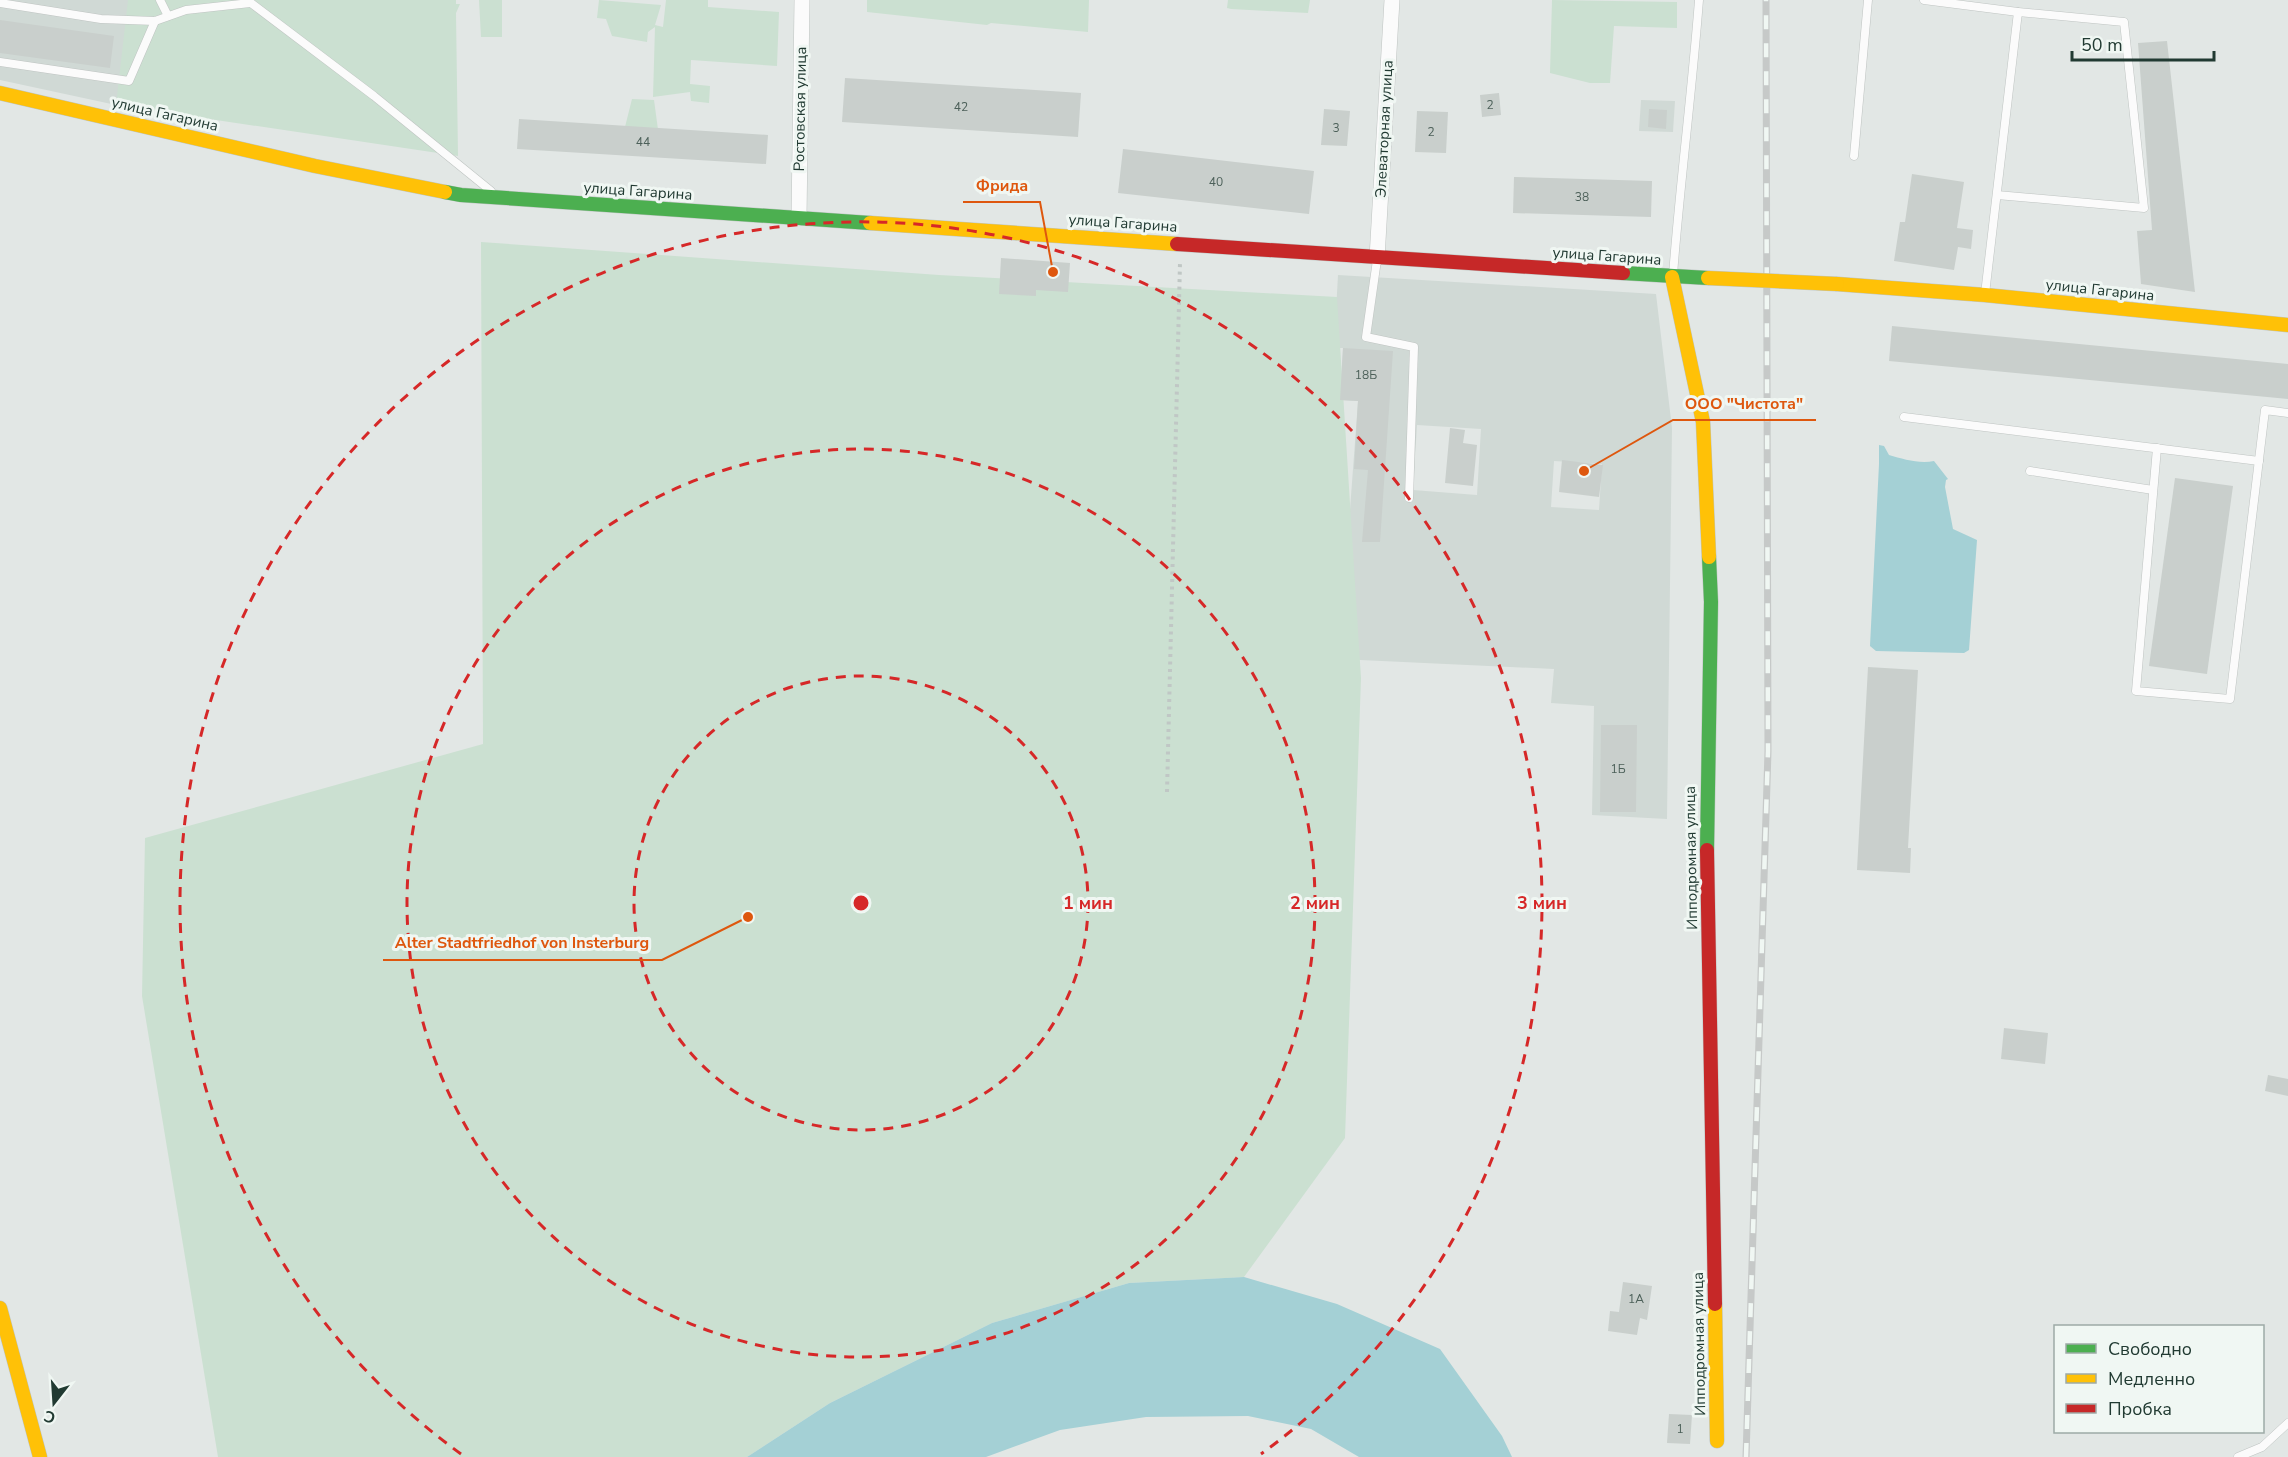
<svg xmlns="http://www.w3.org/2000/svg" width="2288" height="1457" font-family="'Nunito Sans',sans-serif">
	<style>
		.built { fill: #d0d9d5; fill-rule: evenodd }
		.green { fill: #cbe0d1 }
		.water { fill: #a4d0d5 }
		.building { fill: #c9cfcc }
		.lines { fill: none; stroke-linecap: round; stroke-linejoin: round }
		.lane-casing { stroke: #bfc4c2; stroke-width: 9 }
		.street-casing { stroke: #bfc4c2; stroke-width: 16 }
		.fast-casing { stroke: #bec5c2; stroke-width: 15 }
		.slow-casing { stroke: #bec5c2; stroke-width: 15 }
		.jam-casing { stroke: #bec5c2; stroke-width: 15 }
		.path { stroke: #c0c7c5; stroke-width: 4; stroke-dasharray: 3 4.5; stroke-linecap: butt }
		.lane { stroke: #fbfbfb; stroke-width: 8 }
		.street { stroke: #fbfbfb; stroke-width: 15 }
		.fast { stroke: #4caf50; stroke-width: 14 }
		.slow { stroke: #ffc107; stroke-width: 14 }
		.jam { stroke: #c62828; stroke-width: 14 }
		.rail-casing { stroke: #c6c9c8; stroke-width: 7 }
		.rail { stroke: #f0f7f3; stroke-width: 4.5; stroke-dasharray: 14; stroke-linecap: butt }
		.slow-bridge-casing { stroke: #bec5c2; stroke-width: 15; stroke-linecap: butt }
		.slow-bridge { stroke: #ffc107; stroke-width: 14 }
		.ring { fill: none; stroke: #d62828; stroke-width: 3; stroke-dasharray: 10 8 }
		.labels { text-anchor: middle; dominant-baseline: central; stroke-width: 6; stroke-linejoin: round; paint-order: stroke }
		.number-label { font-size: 12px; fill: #4c6059 }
		.street-label { font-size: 15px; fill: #213a32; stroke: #f0f7f3 }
		.centre { fill: #d62828; stroke: #f0f7f3; stroke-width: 3 }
		.ring-label { font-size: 18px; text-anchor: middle; font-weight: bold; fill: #d62828; stroke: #f0f7f3; stroke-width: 6; stroke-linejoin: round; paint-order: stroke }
		.leader { fill: none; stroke: #de570e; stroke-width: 2 }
		.callout-dot { fill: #de570e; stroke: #f0f7f3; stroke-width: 2 }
		.callout-label { font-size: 16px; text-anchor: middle; font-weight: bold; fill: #de570e; stroke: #f0f7f3; stroke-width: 6; stroke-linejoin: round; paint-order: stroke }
	</style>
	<rect width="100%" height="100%" fill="#e2e7e5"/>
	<g class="built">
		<path d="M0,0H158L116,105L0,80Z"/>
		<path d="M1641,100L1675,101L1673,132L1639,131Z"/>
		<path d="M1338,275L1656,294L1672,428L1667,819L1592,815L1594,706L1551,703L1554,669L1339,659L1358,401L1340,400L1343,348H1334ZM1417,425L1481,429L1477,495L1413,490ZM1554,461L1602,464L1599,510L1551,507Z"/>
	</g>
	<g class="green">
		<path d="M128,0H456V4H460L456,13L458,156L116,105Z"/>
		<path d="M479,0H502V37H481Z"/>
		<path d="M599,0L661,5L655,25L663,27L666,0H708V7L779,12L777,66L691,60L690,84L710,86L709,103L691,101L690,92L653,97L655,27L648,32L647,42L612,36L606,19L597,18Z"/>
		<path d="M867,0H1089L1088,32L991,23L987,25L867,12Z"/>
		<path d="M1228,0H1310L1308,13L1231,9L1227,8Z"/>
		<path d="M1552,0L1677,2V28L1614,26L1610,83H1590L1550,73Z"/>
		<path d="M632,99L654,100L659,137L623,135Z"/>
		<path d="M481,242L939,275L1337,297L1361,678L1345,1138L1244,1277L1129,1283L992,1323L830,1403L747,1457H218L142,996L145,838L483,744Z"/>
	</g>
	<g class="water">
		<path d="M1879,445L1884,446L1889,455C1903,459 1919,464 1934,461L1948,479L1946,480L1945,487L1953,529L1977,540L1969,650L1964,653L1876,651L1870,646L1879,464Z"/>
		<path d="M1244,1277L1337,1304L1440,1349L1502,1436L1512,1457H1359L1311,1429L1248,1416L1146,1417L1060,1430L986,1457H747L830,1403L992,1323L1129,1283Z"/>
	</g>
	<g class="building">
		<path d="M0,20L114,36L110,68L0,53Z"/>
		<path d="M2167,41L2195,292L2141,284L2137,231L2152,230L2138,43Z"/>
		<path d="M845,78L1081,93L1078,137L842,122Z"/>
		<path d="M1499,93L1501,115L1482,117L1480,95Z"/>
		<path d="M1324,109L1350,111L1347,146L1321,145Z"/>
		<path d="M1649,109L1667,110L1666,129L1648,127Z"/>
		<path d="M1417,111L1448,112L1446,153L1415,152Z"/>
		<path d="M519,119L768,135L766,164L517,149Z"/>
		<path d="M1123,149L1314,171L1309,214L1118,193Z"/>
		<path d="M1912,174L1964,182L1957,228L1973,230L1971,249L1958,247L1954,270L1894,261L1900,222H1905Z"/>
		<path d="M1514,177L1652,181L1651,217L1513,213Z"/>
		<path d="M1001,258L1070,263L1068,292L1036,290V296L999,294Z"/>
		<path d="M1892,326L2288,364V399L1889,361Z"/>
		<path d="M1343,348L1393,351L1380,542H1362L1368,470L1354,469L1358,401L1340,400Z"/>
		<path d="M1450,428L1465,430L1463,443L1477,445L1473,486L1445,483Z"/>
		<path d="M1562,460L1603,465L1599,497L1559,492Z"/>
		<path d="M2175,478L2233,486L2207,674L2149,666Z"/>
		<path d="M1868,667L1918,670L1908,848H1911L1910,873L1857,870Z"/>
		<path d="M1601,725H1637L1636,812H1600Z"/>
		<path d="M2004,1028L2048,1033L2045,1064L2001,1059Z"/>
		<path d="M2268,1075L2288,1079V1096L2265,1091Z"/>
		<path d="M1623,1282L1652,1286L1647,1320L1640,1318L1637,1335L1608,1331L1610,1311L1619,1312Z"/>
		<path d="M1669,1414L1692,1415L1690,1444L1667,1443Z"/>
	</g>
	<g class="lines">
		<defs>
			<g id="lane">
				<path d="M160,0L168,16"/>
				<path d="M247,0L374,96L491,191"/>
				<path d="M1924,0L2018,12L2124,22L2144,208L1997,195"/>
				<path d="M0,3L101,19L155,21L186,10L250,3"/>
				<path d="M0,62L129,81L155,21"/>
				<path d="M1854,156L1868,0"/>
				<path d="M1377,260L1366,337L1414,347L1409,498"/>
				<path d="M1673,275C1680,183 1692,92 1699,0"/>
				<path d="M1985,294L2018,12"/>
				<path d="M1904,417L2259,461"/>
				<path d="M2157,448L2136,691L2230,699L2265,410L2288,413"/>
				<path d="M2030,471L2153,490"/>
				<path d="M2238,1457L2262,1447L2288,1423"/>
			</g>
			<g id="street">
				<path d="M799,218L802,0"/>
				<path d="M1377,258L1392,0"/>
			</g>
			<g id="fast">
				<path d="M445,192L461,195L870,223"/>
				<path d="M1623,273L1708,278"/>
				<path d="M1707,850L1711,602L1709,557"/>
			</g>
			<g id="slow">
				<path d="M0,93L315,166L445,192"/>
				<path d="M870,223L1177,244"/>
				<path d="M1672,277L1703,422L1709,557"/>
				<path d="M1837,284L1985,295L2288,325"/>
				<path d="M1715,1304L1717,1441"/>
				<path d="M0,1308L40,1457"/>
			</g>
			<g id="jam">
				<path d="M1177,244L1623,273"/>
				<path d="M1707,850L1715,1304"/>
			</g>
		</defs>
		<use href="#lane" class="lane-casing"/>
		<use href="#street" class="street-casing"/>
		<use href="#fast" class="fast-casing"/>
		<use href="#slow" class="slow-casing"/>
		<use href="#jam" class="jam-casing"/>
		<path class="path" d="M1167,792L1180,263"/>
		<use href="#lane" class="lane"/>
		<use href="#street" class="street"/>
		<use href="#fast" class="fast"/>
		<use href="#slow" class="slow"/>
		<use href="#jam" class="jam"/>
		<defs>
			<path id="rail" d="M1746,1457L1768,751L1766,0"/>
		</defs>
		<use href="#rail" class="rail-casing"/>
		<use href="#rail" class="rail"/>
		<defs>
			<path id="slow-bridge" d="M1708,278L1837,284"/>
		</defs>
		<use href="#slow-bridge" class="slow-bridge-casing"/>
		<use href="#slow-bridge" class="slow-bridge"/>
	</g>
	<g class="ring">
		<circle cx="861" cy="903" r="227"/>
		<circle cx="861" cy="903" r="454"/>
		<path d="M461 1454A681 681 0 1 1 1261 1454"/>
	</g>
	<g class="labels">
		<g class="number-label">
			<text x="1490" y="105">2</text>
			<text x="961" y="107">42</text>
			<text x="1336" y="128">3</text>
			<text x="1431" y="132">2</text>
			<text x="643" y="142">44</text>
			<text x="1216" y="182">40</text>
			<text x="1582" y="197">38</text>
			<text x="1366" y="375">18Б</text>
			<text x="1618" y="769">1Б</text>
			<text x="1636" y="1299">1А</text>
			<text x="1680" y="1429">1</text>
		</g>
		<g class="street-label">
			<text transform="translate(800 109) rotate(-89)">Ростовская улица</text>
			<text transform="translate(165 114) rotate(13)">улица Гагарина</text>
			<text transform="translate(1384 129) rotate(-87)">Элеваторная улица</text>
			<text transform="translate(638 191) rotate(4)">улица Гагарина</text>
			<text transform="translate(1123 223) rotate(4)">улица Гагарина</text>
			<text transform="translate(1607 256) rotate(4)">улица Гагарина</text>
			<text transform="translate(2100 290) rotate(6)">улица Гагарина</text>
			<text transform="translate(1691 858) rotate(-91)">Ипподромная улица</text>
			<text transform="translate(1699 1344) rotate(-91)">Ипподромная улица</text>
		</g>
	</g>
	<circle cx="861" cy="903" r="9" class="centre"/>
	<g class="ring-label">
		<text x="1088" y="909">1 мин</text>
		<text x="1315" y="909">2 мин</text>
		<text x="1542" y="909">3 мин</text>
	</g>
	<path class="leader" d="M1053 272L1040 202H963M1584 471L1673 420H1816M748 917L662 960H383"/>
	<g class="callout-dot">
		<circle cx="1053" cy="272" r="6"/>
		<circle cx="1584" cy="471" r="6"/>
		<circle cx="748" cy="917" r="6"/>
	</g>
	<g class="callout-label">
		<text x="1002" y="191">Фрида</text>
		<text x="1744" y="409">ООО "Чистота"</text>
		<text x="522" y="948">Alter Stadtfriedhof von Insterburg</text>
	</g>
	<rect x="2054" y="1325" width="210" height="108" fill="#f0f7f3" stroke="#9daba6" stroke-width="1.5"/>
	<rect x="2066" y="1344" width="30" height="9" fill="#4caf50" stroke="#9daba6" stroke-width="1.5"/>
	<text x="2108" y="1355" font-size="18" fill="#213a32">Свободно</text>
	<rect x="2066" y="1374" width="30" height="9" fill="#ffc107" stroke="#9daba6" stroke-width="1.5"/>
	<text x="2108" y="1385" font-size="18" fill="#213a32">Медленно</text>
	<rect x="2066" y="1404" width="30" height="9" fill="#c62828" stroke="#9daba6" stroke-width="1.5"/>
	<text x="2108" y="1415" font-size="18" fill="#213a32">Пробка</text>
	<g transform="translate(54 1403) rotate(197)" stroke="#f0f7f3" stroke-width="4.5" paint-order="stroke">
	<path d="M0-4.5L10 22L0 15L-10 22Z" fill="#213a32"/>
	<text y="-9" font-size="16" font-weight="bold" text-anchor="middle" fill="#213a32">С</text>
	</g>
	<path d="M2072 51v9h142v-9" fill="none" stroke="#213a32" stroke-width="3"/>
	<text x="2081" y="51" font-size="18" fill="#213a32" stroke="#f0f7f3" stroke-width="4.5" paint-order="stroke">50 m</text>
</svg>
